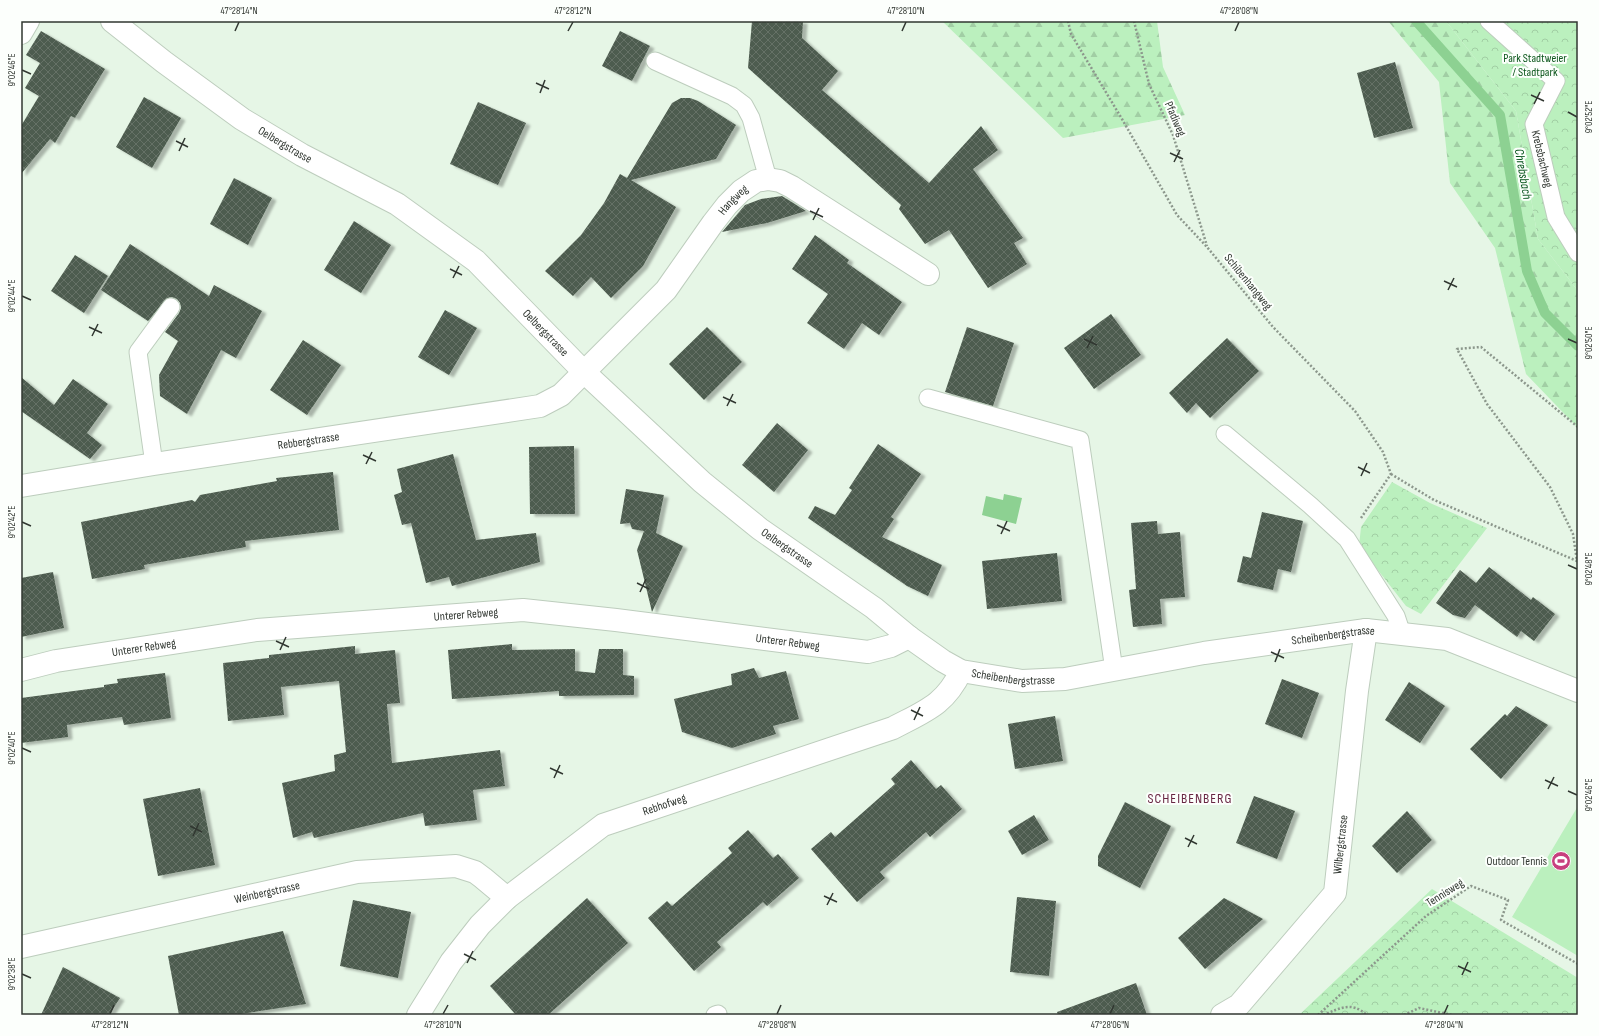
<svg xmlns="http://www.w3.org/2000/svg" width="1599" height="1036" font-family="'Sofia Sans Condensed',sans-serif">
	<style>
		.forest { fill: url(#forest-firs) }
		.park { fill: url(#park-crowns) }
		.garden { fill: #bbf0be }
		.water { fill: #8dd192 }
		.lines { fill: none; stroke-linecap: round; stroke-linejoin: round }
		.stream { stroke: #8dd192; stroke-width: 10 }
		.building { fill: url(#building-cross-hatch); filter: url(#shadow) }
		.service-casing { stroke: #bdcdbd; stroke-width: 19 }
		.minor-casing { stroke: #bdcdbd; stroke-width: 24 }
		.path { stroke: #8c978c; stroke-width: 2.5; stroke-dasharray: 2 2; stroke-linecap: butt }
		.service { stroke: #fff; stroke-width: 17 }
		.minor { stroke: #fff; stroke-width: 22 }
		.ticks { fill: none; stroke: #313731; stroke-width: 1.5 }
		.labels { text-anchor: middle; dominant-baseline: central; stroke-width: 4; stroke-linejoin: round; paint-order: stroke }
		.park-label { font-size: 12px; fill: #0d571d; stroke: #fcfffc }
		.street-label { font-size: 12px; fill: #313731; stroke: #fcfffc }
		.poi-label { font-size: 12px; fill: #313731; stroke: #fcfffc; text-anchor: end }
		.water-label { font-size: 13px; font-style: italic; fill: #025017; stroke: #fcfffc }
		.quarter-label { font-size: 14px; letter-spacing: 1px; fill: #682642; stroke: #fcfffc }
		.neatline { fill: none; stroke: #313731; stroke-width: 1.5 }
		.ticks-label { font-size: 10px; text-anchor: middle; fill: #313731 }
	</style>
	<defs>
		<pattern id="forest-firs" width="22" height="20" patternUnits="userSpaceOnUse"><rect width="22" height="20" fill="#bbf0be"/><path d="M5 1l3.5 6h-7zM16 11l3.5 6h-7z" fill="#a1cea4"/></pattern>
		<pattern id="park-crowns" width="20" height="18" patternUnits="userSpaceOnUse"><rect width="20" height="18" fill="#bbf0be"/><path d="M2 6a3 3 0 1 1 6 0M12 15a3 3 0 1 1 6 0" fill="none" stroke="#a1cea4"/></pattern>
		<pattern id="building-cross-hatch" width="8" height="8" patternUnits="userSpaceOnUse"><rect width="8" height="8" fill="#4e5c4f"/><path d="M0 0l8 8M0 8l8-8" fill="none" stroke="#657166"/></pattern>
		<filter id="shadow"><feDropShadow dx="4.5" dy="2.5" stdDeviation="1" flood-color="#0004"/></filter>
	</defs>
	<rect width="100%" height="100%" fill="#e6f6e6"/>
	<g class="forest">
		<path d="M942,21H1157L1163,67L1185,115L1063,138Z"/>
		<path d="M1388,21H1446L1516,111L1538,239L1578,291V428L1526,374L1495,248L1450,183L1439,82Z"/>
		<path d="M1578,997V1015H1570Z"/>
	</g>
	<g class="park">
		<path d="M1446,21H1578V291L1538,239L1516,111Z"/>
		<path d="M1392,482L1430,503L1487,528L1421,614L1406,606L1359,546L1361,527Z"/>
		<path d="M1432,889L1578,978V997L1570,1015H1299Z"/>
	</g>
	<path class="garden" d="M1578,806V956L1512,917Z"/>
	<path class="water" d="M1004,494L1022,498L1016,524L982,515L986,496L1003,500Z"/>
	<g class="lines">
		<path class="stream" d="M1416,21L1500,115L1527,271L1545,313L1578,346"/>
	</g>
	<g class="building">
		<path d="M752,21H803L802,38L838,71L822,90L929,183L981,126L998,150L973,169L1023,238L1014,243L1027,264L988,288L949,230L925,244L899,209L901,205L748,68Z"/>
		<path d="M41,31L105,69L75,118L71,116L55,143L50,139L21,174V126L39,96L25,88L40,63L26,55Z"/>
		<path d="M620,31L650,46L632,81L602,66Z"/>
		<path d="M1395,62L1413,128L1374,138L1357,73Z"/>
		<path d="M144,97L181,118L152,168L116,147Z"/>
		<path d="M681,98H690L698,101L736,125L716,159L631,180L676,207L643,266L611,298L591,277L573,296L545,271L581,235L604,203L620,174L627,178L672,103Z"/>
		<path d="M478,102L526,123L498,185L450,164Z"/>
		<path d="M234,178L272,198L248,245L210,224Z"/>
		<path d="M782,196L806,211L767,223L722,232L745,205L761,199Z"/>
		<path d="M354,221L391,245L361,293L324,270Z"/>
		<path d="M815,235L849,260L847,263L902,302L879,335L862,323L844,349L807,323L828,294L792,269Z"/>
		<path d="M130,244L209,296L214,285L262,311L236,358L221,350L187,414L160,396L159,375L178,341L165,332L179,313L181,308L180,303L177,299L172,297L167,298L148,321L101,290Z"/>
		<path d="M75,255L108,276L84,313L51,291Z"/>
		<path d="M445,310L477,328L449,375L418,357Z"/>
		<path d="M1111,314L1141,355L1094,389L1064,348Z"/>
		<path d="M707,327L742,362L704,400L669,364Z"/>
		<path d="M967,327L1014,343L993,406L945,392Z"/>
		<path d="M1227,338L1259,371L1210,418L1196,403L1187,413L1169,393Z"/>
		<path d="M303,340L341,365L307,415L270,390Z"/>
		<path d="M21,377L54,405L73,379L108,404L87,433L102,445L90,459L21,411Z"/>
		<path d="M777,423L808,450L774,492L742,465Z"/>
		<path d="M878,444L921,474L891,517L894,519L882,537L942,565L928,596L907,586L808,518L815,506L835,515L852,490L849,488Z"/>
		<path d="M574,446L575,514H530L529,447Z"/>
		<path d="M453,454L476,540L536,533L540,562L452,586L449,577L426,583L411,523L402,525L394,495L402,492L397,469Z"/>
		<path d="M333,472L339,530L245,541L246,547L144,565L145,569L92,579L81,522L192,500L195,502L200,495L277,481L276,478Z"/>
		<path d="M626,489L664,495L656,533L683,546L652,612L637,550L644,531L632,529L630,523L620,524Z"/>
		<path d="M1262,512L1303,521L1291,572L1278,569L1273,590L1237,582L1243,556L1251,558Z"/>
		<path d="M1157,521L1158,534L1180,532L1185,597L1160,599L1162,624L1133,627L1129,590L1136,589L1131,523Z"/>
		<path d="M1057,553L1062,601L987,609L982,561Z"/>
		<path d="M1489,567L1531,600L1533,597L1555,614L1534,641L1521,631L1517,637L1475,605L1465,618L1453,615L1436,603L1460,570L1476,583Z"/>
		<path d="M53,572L64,628L21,637V578Z"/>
		<path d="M512,644V650L575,649V671L595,673L599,649H623V675L634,676V695L559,696V691L452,699L448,650Z"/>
		<path d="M355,646V654L395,650L400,703L387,704L392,763L500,750L505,786L473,790L477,820L425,826L423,813L314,838L312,832L293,838L282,783L335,771L334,755L346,752L339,681L281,687L284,715L228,721L223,663L269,658V655Z"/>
		<path d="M754,668L759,678L786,671L799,719L773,726L776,734L732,748L682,732L674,699L732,685L731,674Z"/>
		<path d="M165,673L171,718L124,725L122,717L67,725L68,737L21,743V698L104,687V685L118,683L117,679Z"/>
		<path d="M1282,679L1319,693L1302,738L1265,724Z"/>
		<path d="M1409,682L1445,706L1420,743L1385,720Z"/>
		<path d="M1516,706L1548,725L1501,779L1470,749L1505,714L1507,716Z"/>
		<path d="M1055,716L1063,761L1015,769L1008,724Z"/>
		<path d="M911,760L936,789L941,785L962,809L930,837L926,832L880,872L885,878L857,902L811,849L831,832L835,837L895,784L891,779Z"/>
		<path d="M200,788L215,865L158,876L143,799Z"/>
		<path d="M1254,796L1295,811L1277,859L1236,843Z"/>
		<path d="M1125,802L1171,826L1140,888L1098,866V856Z"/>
		<path d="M1407,811L1432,840L1397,873L1372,846Z"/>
		<path d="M1034,815L1049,840L1022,855L1008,831Z"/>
		<path d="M748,830L773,858L778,854L799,878L767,906L763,902L717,942L721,947L694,971L648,918L667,901L672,906L732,853L728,848Z"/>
		<path d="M1017,897L1056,901L1049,976L1010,972Z"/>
		<path d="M587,898L628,943L548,1015H516L490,986Z"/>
		<path d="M1224,898L1263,919L1205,969L1178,938Z"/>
		<path d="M353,900L411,912L398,978L340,966Z"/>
		<path d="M283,931L306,1004L234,1015H179L168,956Z"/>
		<path d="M63,967L120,998L109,1015H41Z"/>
		<path d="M1136,983L1147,1015H1058L1057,1012Z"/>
	</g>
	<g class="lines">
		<defs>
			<g id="service">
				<path id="s1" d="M1489,21L1556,81L1534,124L1556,217L1578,253"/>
				<path d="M655,61L732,96L744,105L751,118L768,179"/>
				<path d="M928,398L1080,440L1114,670"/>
				<path d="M1225,434L1310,505L1347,539L1396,616L1402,634"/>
				<path d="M154,464L138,352L171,307"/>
				<path d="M715,1015L718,1014"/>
			</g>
			<g id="minor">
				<path id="s2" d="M112,21L164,62L242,119L302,155L397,204L476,261L584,372L702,482L760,529L874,608L909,637L943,661L961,671L1022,681L1065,679L1204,653L1366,630L1447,639L1578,691"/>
				<path d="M21,33L28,21"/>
				<path id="s3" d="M21,486L154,464L540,406L561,395L666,290L713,223L727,205L741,191L756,181L768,179L780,181L792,187L928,274"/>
				<path id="s4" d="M21,670L56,661L257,630L523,610L616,620L868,652L891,646L909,637"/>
				<path id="s5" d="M21,947L357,872L456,866L475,872L483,878L507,898"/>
				<path id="s6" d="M418,1015L451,962L480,925L507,898L603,825L893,728C925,711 945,705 961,671"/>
				<path id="s7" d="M1222,1015L1239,1005L1335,893L1357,691L1366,630"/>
			</g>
		</defs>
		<use href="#service" class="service-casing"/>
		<use href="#minor" class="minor-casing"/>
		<g class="path">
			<path d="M1068,21L1071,34L1122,119L1177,215L1207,247L1273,327L1355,411L1383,452L1391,474"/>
			<path d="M1134,21L1149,84L1173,135L1207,246"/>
			<path d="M1391,474L1434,500L1577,561L1573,534L1550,487L1487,404L1457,349L1481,347L1578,427"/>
			<path d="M1361,518L1391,474"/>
			<path d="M1318,1015L1426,916L1471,886L1508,900L1501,920L1578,964"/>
			<path d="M1323,1015C1341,1008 1351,1001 1367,1015"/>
			<path d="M1404,1015L1419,1008L1452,1015"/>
		</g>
		<use href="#service" class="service"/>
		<use href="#minor" class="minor"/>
	</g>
	<path class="ticks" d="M235,31L239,22M568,31L573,22M902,31L906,22M1235,31L1239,22M22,70L31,74M536,83L549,89M540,93L545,80M1531,95L1544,101M1534,104L1540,92M1568,112L1577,117M176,141L188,147M179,151L185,138M1170,153L1183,159M1174,162L1180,150M810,211L823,217M813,220L819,208M450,269L462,275M453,278L459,266M1444,281L1457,287M1448,290L1454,278M22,296L31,300M89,327L102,333M92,336L98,324M1084,339L1097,345M1568,339L1577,343M1087,348L1093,336M723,397L736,403M727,406L733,394M363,455L376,461M366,464L372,452M1358,467L1370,473M1361,476L1367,463M22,522L31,526M997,525L1010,531M1001,534L1007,521M1568,565L1577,569M637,583L649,589M640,592L646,579M276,641L289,647M280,650L286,637M1271,652L1284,658M1275,662L1280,649M911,710L923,716M914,720L920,707M22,748L31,752M550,768L563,774M554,778L560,765M1545,780L1558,786M1548,789L1554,777M1568,791L1577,795M190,826L202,832M193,836L199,823M1185,838L1197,844M1188,847L1194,835M824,896L837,902M827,905L833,893M464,954L476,960M467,963L473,951M1458,966L1471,972M22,974L31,978M1462,975L1468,962M110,1014L114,1005M443,1014L448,1005M777,1014L781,1005M1110,1014L1114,1005M1444,1014L1448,1005"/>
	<defs>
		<symbol id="stadium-disc" viewBox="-11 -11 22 22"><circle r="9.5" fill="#c8407e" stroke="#fcfffc"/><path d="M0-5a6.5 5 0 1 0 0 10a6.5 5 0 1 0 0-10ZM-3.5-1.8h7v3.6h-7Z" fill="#fff"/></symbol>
	</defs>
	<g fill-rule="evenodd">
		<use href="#stadium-disc" x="1550" y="850" width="22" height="22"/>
	</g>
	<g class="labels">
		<g class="park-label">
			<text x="1535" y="58">Park Stadtweier<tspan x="1535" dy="14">/ Stadtpark</tspan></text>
		</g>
		<g class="street-label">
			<text transform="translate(1175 119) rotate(67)">Pfadiweg</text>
			<text stroke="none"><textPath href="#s2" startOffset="213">Oelbergstrasse</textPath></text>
			<text stroke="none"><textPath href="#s1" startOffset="174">Krebsbachweg</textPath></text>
			<text stroke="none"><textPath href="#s3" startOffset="810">Hangweg</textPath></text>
			<text transform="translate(1248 282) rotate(51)">Schibenhangweg</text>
			<text stroke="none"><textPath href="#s2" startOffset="537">Oelbergstrasse</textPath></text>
			<text stroke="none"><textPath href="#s3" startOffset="291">Rebbergstrasse</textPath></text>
			<text stroke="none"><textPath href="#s2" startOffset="861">Oelbergstrasse</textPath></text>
			<text stroke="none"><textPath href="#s4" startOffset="449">Unterer Rebweg</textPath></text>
			<text stroke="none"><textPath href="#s2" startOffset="1451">Scheibenbergstrasse</textPath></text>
			<text stroke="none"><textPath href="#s4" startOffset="773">Unterer Rebweg</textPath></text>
			<text stroke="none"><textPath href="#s4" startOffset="125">Unterer Rebweg</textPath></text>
			<text stroke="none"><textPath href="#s2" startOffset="1127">Scheibenbergstrasse</textPath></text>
			<text stroke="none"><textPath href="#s6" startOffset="333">Rebhofweg</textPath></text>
			<text stroke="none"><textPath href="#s7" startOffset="216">Wilbergstrasse</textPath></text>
			<text stroke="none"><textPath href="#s5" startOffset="252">Weinbergstrasse</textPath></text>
			<text transform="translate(1445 893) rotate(-32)">Tennisweg</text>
		</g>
		<g class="poi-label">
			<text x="1547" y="861">Outdoor Tennis</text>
		</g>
		<g class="water-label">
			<text transform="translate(1523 174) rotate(80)">Chrebsbach</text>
		</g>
		<g class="quarter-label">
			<text x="1190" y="798">SCHEIBENBERG</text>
		</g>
	</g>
	<rect width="1599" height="1036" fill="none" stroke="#fcfffc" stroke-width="44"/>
	<rect x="22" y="22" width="1555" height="992" class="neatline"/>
	<g class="ticks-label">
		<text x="239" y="14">47°28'14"N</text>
		<text x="573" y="14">47°28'12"N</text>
		<text x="906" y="14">47°28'10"N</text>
		<text x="1239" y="14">47°28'08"N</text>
		<text transform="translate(11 70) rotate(-90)" y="4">9°02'46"E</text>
		<text transform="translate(1588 117) rotate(-90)" y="4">9°02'52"E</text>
		<text transform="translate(11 296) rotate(-90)" y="4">9°02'44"E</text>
		<text transform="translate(1588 343) rotate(-90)" y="4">9°02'50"E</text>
		<text transform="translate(11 522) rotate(-90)" y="4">9°02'42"E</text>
		<text transform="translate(1588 569) rotate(-90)" y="4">9°02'48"E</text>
		<text transform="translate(11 748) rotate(-90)" y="4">9°02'40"E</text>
		<text transform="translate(1588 795) rotate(-90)" y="4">9°02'46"E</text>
		<text transform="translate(11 974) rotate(-90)" y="4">9°02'38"E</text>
		<text x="110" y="1028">47°28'12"N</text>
		<text x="443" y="1028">47°28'10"N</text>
		<text x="777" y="1028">47°28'08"N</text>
		<text x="1110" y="1028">47°28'06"N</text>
		<text x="1444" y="1028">47°28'04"N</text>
	</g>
</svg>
